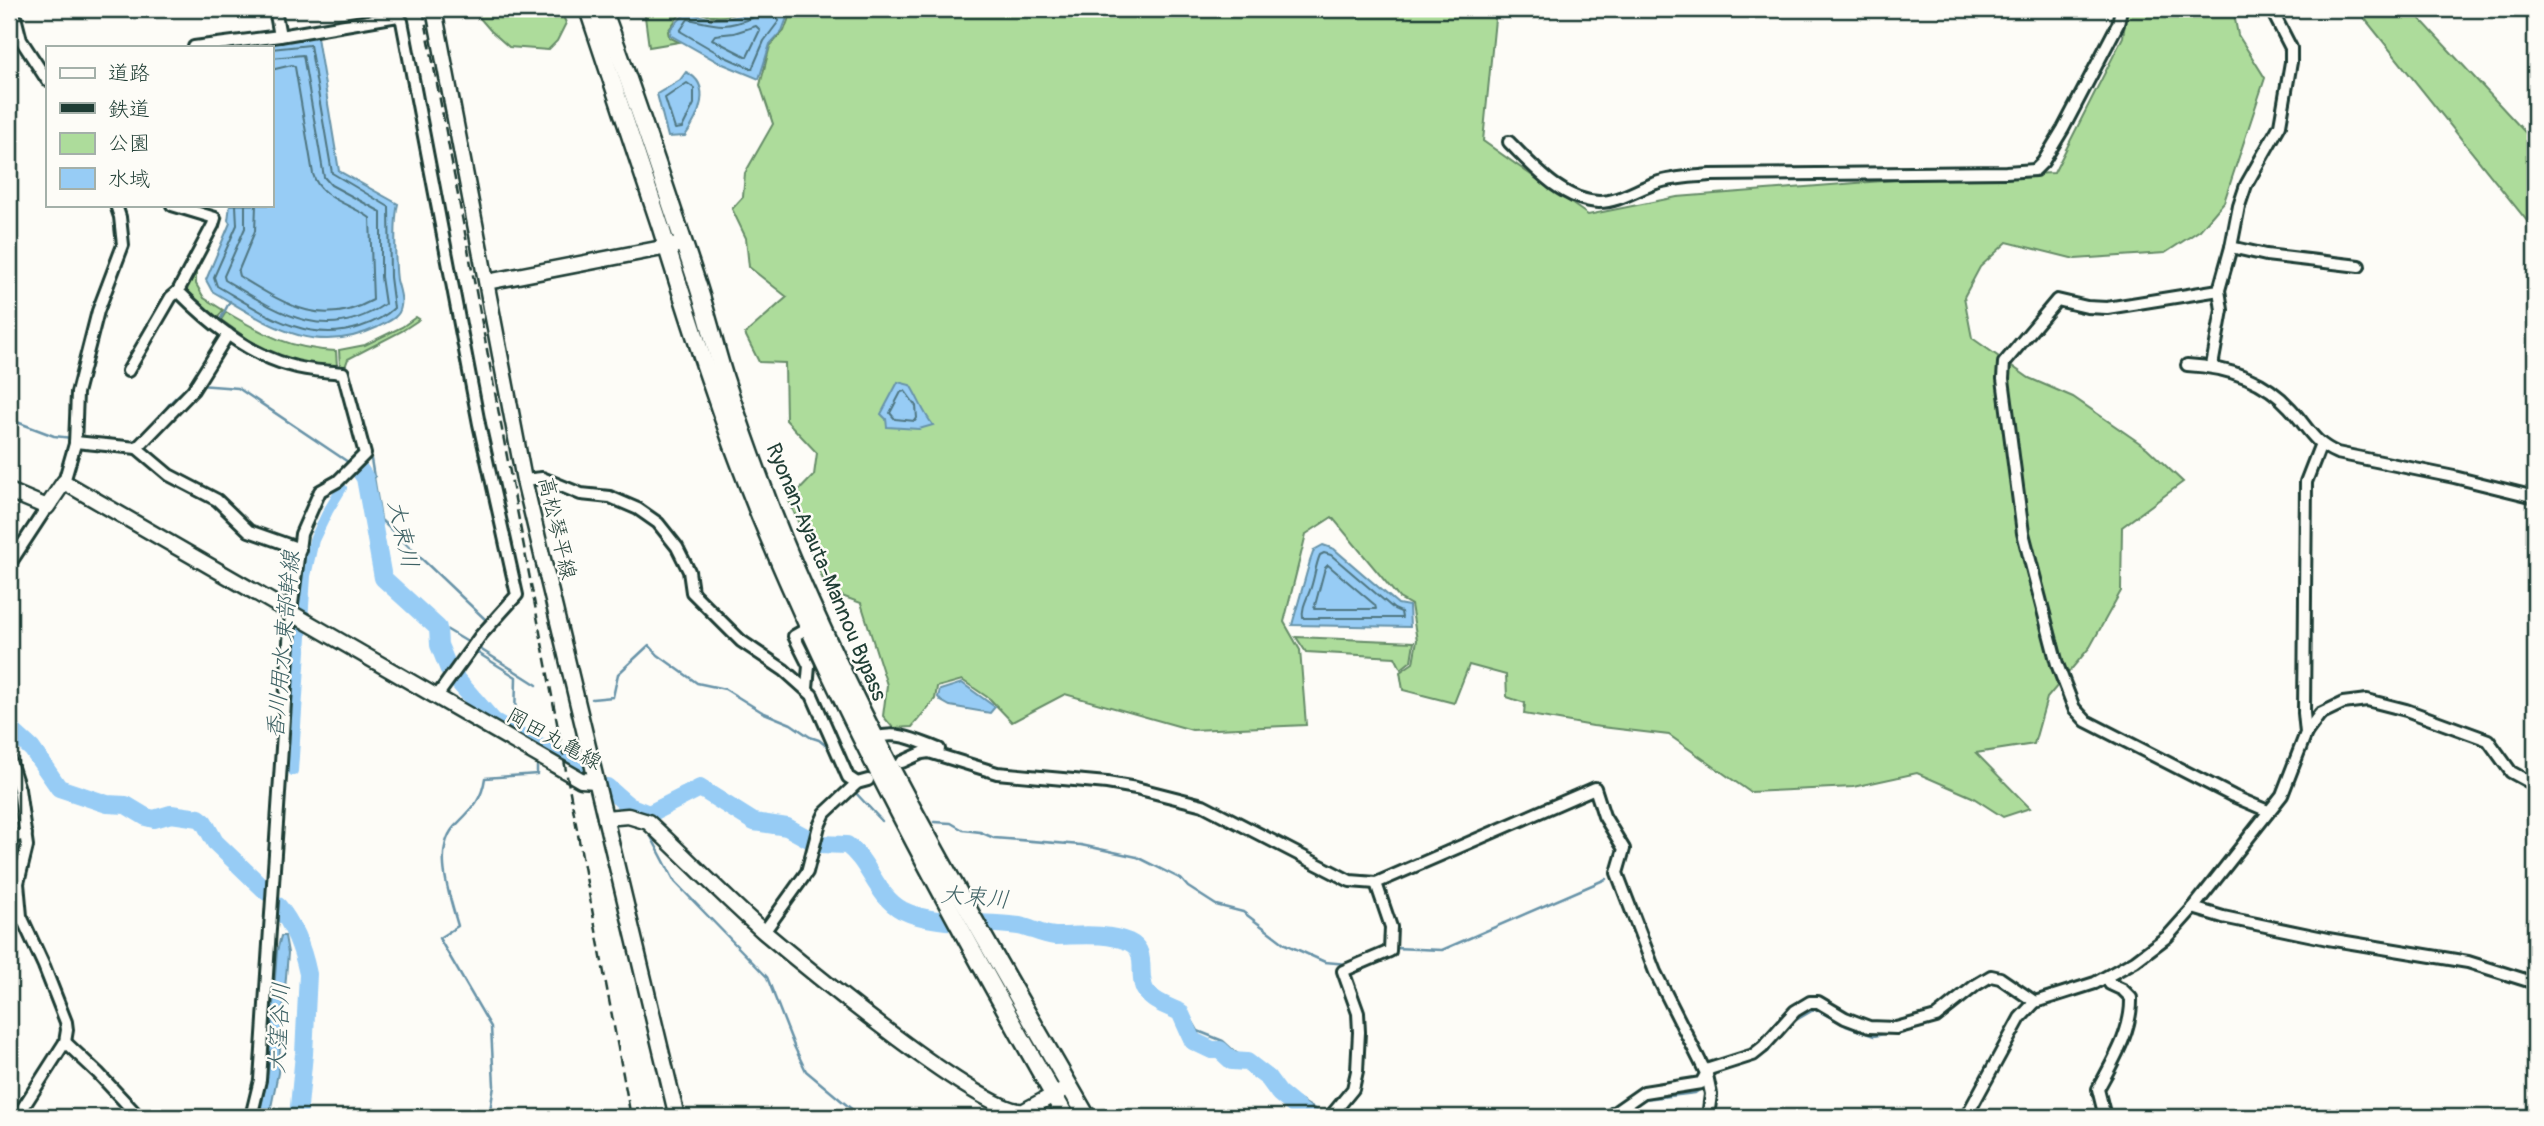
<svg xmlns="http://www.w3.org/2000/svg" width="2544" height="1126" font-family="Pangolin,'Klee One',sans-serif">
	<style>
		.green { fill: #addc9b; stroke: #668c68; stroke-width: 2 }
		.water { fill: #97ccf5; stroke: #6793a8; stroke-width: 2 }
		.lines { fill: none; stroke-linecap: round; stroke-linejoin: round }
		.shore { stroke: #4f7681; stroke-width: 2 }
		.stream { stroke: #6793a8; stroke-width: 2.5 }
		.canal { stroke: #97ccf5; stroke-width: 10 }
		.river { stroke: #97ccf5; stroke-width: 18 }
		.minor-casing { stroke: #1f3d34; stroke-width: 16 }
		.major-casing { stroke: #1f3d34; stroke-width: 19 }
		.highway-casing { stroke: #1f3d34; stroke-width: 21 }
		.minor { stroke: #fdfcf7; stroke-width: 10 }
		.major { stroke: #fdfcf7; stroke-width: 14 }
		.highway { stroke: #fdfcf7; stroke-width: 16 }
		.rail { stroke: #1f3d34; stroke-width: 2.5; stroke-dasharray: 10 5; stroke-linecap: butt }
		.labels { text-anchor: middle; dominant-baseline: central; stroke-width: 5; stroke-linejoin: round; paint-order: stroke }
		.street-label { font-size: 21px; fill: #1f3d34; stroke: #fdfcf7 }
		.water-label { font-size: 23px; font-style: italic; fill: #3d6164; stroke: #fdfcf7 }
	</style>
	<rect width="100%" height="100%" fill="#fdfcf7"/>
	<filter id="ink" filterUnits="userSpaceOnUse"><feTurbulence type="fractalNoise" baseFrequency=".0143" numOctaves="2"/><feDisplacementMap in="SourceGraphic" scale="14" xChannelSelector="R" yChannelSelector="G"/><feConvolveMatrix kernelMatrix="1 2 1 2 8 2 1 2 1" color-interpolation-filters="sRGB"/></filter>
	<g filter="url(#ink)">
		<g class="green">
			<path d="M472,9H560L566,23L557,41L548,50L509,47L491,31Z"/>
			<path d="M644,9H748C737,13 725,18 713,16C702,15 694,8 683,10L668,31L669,37L679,42L649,47Z"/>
			<path d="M781,9H1496L1483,141L1588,215L1677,197L1895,180L2054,173L2123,37L2127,9H2233L2238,35L2265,78L2224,202L2200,230L2165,253L2075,259L2007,242L1980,267L1964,297L1972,338L2029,378L2073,397L2147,448L2183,482L2122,527L2121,591L2090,647L2047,698L2034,744L1976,753L2030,808L2003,817L1972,797L1917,773L1853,787L1750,792L1669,735L1593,726L1524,714L1525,703L1507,697L1506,675L1469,665L1454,703L1403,690L1400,672L1413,663L1417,640L1411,605L1399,598L1332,517L1306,534L1284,622L1300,650L1306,725L1192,730L1065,694L1012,722L990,699L962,680L937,687L935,699L912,727L893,728L883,716L887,685L861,603L828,591L789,501L814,475L817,453L786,420L785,363L759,362L745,334L787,297L749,267L746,238L732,209L743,197L745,173L773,124L760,85L770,46L784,31L790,15Z"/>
			<path d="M2357,9H2411L2535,143V231Z"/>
			<path d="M222,218L196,272V284L204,298L223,310L217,319L186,290L185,285L218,219Z"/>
			<path d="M226,312C265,335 290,349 336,351L337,367L305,364L265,351L221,320Z"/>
			<path d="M416,317L419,319L417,321L402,331L348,359L345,367L340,366L339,350L365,345L402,327Z"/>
			<path d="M1296,637L1414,642L1411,661L1401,669L1395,657L1306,652Z"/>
		</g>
		<g class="water">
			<path d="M765,9L788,15L782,31L770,44L759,79L718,62L670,35L671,28L687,12L712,19L731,18Z"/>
			<path d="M314,35L317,37L339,171L398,204C394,219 395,264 397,280C399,288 403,298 401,306C400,318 387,322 378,327C313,358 268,324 212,291L206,280L230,223L228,220L230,205H271V47H259L262,43Z"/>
			<path d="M686,72C714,85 698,118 685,136L668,137L657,94L680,80Z"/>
			<path d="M898,382L910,385C919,399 923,413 933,425L919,429L887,427L886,419L881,414Z"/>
			<path d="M1323,545L1334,549L1398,604L1409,606L1410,627L1292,625L1310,561L1314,550Z"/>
			<path d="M962,683L995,707L990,713L950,706L941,701L938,697L940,690Z"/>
			<path d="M281,936H285L288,953L278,1073L269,1117H259L268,1073L277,951Z"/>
		</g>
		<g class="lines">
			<g class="shore">
				<path d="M756,9L752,18C722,29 718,25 688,19L680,31L721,55L752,69L764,41L779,21L774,9"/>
				<path d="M756,26L760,30L747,57L712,39L715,35L734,33Z"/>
				<path d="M687,83L694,88V104L682,128L675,129L665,98Z"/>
				<path d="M236,205L237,225L214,277L217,286C262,312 306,345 360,327C372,323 385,317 394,308L390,277L389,207L332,173L310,45L271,49"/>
				<path d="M245,205V228L224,276L225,280C278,312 325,345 385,304L381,277V212L331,185L324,177L303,55L271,58"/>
				<path d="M256,205L255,231L238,272L239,276C285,304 320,329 373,300L370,218C351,204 320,199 313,174L295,67L292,65L271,70"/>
				<path d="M905,391L916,406L917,418L915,421L895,419L890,413L901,392Z"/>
				<path d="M1324,553L1331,555L1394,609L1401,612L1402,618H1303C1301,606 1309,596 1312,584C1315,574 1316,564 1320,555Z"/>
				<path d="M1328,565L1375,605L1376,609H1314L1325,568Z"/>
			</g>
			<g class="stream">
				<path d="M219,322L230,301"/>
				<path d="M224,325L257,346"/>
				<path d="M199,385L238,388L351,464"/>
				<path d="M360,417L369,447L381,520L487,621L477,631"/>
				<path d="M9,419L54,436L72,438"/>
				<path d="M128,443C152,438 165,399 189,388"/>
				<path d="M365,478L375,477"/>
				<path d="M372,512L387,578L441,626L471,644"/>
				<path d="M477,647L537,685"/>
				<path d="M477,647L478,653L516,677L515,721L518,726L536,739L537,748"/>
				<path d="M592,699L613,697L618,674L649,645L658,655L697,683L725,689L762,712L791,724L810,737L819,740L830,749"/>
				<path d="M854,791L882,821"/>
				<path d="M934,822L951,823L963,830L980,832L994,838L1081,845L1137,857L1181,879L1188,887L1216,905L1243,912L1285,944L1325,962L1347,964"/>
				<path d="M646,827L675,882L767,977L794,1046L806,1071L861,1117"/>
				<path d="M1394,948L1442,950L1606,879"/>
				<path d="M1366,955L1384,948"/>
				<path d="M2004,987L2012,993"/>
				<path d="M1174,1009H1181L1187,1012L1198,1031L1223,1041L1235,1052L1271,1074L1291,1095L1328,1117"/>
				<path d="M1791,1023L1815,1009L1846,1026L1874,1036L1923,1026"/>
				<path d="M1760,1056L1768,1052L1775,1041"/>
				<path d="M489,1117L494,1086L491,1027L439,938L458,926C450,897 431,848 457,824C472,809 482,800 485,778L537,774V761"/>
				<path d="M1618,1117L1645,1099L1695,1093L1702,1088"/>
			</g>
			<path class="canal" d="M293,771L306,576L314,540L328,511L342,488"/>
			<g class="river">
				<path d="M359,469L365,478L383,578L438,628L439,645L450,672L493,721L543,749L575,757L583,766"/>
				<path d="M9,728L32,749L59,788L107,804L126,805L146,817L154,819L171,814L199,818L204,822L215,842L267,892"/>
				<path d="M607,787L629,806L649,814L700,788L754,822L787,827L818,844L847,845C870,862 876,896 902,910C934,926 983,921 1019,926C1031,928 1042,935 1055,936C1078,936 1106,932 1129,942C1151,952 1134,980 1148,994C1156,1003 1169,1007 1180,1012L1193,1041L1212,1050H1220L1232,1061L1247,1062L1268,1078L1279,1093L1308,1117"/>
				<path d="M278,906C293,924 303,950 308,974L304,1054L298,1117"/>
			</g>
			<defs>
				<g id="minor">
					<path d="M13,9L21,40L47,80"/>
					<path d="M280,36L398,16L402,21L479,424L517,595L481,635L437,696"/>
					<path d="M194,47L280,36L275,9"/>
					<path d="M1509,142C1533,166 1562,201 1599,202C1619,202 1637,189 1656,183C1673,177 1692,177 1710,175L2006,172L2035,170L2043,162L2063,129L2118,24L2121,9"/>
					<path d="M2231,247L2266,255L2359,266"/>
					<path d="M2219,290L2107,308L2087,307L2057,300L2004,363L2003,379L2023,533L2057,664L2074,708L2086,721L2233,796L2268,811"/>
					<path d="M178,291C209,322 246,353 289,365C307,371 325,371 343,373L365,454L338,481L320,491L301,534L291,612L260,1080L251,1117"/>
					<path d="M228,334L193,390L137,448L169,475L217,500L249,531L300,549"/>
					<path d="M2187,365C2226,367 2264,379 2290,408C2308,427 2312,442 2337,453L2454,477L2535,497"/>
					<path d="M2212,366L2222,310L2219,290L2231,247L2239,206L2246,185L2280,125L2291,62V48L2271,9"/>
					<path d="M128,371L171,297L178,291L213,225L215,218L172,205"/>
					<path d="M75,442L137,448"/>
					<path d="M524,480L542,478L581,494L610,497L638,509L658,523L677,547L689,571L692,592L741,641L784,670L812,695L848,777L857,783"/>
					<path d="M64,482L75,444L77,393L98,311L123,245L120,217L116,205"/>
					<path d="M9,565L47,507"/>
					<path d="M807,688L809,666L794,636L808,628"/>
					<path d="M2306,733L2320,714L2343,703L2367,700L2406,710L2488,740L2511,772L2535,785"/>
					<path d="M875,738C898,730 917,741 939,749"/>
					<path d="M9,758L19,789L27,846L18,883L21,916L44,966L66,1022L67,1030L65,1042L17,1117"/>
					<path d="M902,762L922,753L929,752L997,773L1107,783L1136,788L1203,805L1350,881L1376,883L1595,788L1604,816L1624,849L1617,873L1655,972L1707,1075L1711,1094L1708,1117"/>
					<path d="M9,838L26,834"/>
					<path d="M2193,908L2223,917L2328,939L2468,962L2535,983"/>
					<path d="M764,932L807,872L819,826L825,813L857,783L868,780"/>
					<path d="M65,1042L98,1073L139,1117"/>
					<path d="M1330,1117L1353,1089L1357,1071L1359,1032L1358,1013L1343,971L1390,951L1391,927L1376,883"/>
					<path d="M1608,1117L1644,1092L1701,1083L1709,1069L1753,1055L1763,1047L1795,1011L1810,1002H1818L1845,1018L1869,1027L1896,1028L1936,1017L1976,985L1991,976L2000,978L2035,1002"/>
					<path d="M1966,1117L2020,1018L2035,1002L2095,983L2135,961L2168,936L2193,908L2282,795L2306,733L2304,713L2306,482L2320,446"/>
					<path d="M2105,1117L2098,1089C2113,1061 2132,1031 2131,998L2123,990L2110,984L2107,977"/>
				</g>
				<g id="major">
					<path d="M434,9L524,480L677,1117"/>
					<path d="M487,282L683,244"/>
					<path d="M9,491L47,507L64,482L581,780L596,781"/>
					<path d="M605,818L628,816L648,822C687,858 724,897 764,932C801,963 986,1117 1024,1111L1068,1087"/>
				</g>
				<g id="highway">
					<path d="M588,9C612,82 637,155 661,228C691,325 722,422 760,516C846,724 955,922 1066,1117"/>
					<path d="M603,9C636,99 666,189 696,280C707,313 715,347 725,379C739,422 754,464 770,506C854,721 973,918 1087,1117"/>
				</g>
			</defs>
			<use href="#minor" class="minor-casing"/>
			<use href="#major" class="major-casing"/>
			<use href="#highway" class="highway-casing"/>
			<use href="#minor" class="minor"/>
			<use href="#major" class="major"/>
			<use href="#highway" class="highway"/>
			<path class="rail" d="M423,9L631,1117"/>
		</g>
	</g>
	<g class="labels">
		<g class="street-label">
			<text transform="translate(557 528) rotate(77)">高松琴平線</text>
			<text transform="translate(826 572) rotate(67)">Ryonan-Ayauta-Mannou Bypass</text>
			<text transform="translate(554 739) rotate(29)">岡田丸亀線</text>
		</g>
		<g class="water-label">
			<text transform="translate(403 534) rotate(77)">大束川</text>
			<text transform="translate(283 645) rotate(-85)">香川用水 東部幹線</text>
			<text transform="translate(975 897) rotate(5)">大束川</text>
			<text transform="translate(279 1028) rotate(-87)">大窪谷川</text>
		</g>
	</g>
	<rect width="2544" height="1126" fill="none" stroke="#fdfcf7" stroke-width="35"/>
	<rect x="18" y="18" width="2509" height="1091" fill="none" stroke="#1f3d34" stroke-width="2.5" filter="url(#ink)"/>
	<rect x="46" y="46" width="228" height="161" fill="#fdfcf7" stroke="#a4b0a9" stroke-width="2"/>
	<rect x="60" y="68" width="35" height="10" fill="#fdfcf7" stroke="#a4b0a9" stroke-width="2"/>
	<text x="108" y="80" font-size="21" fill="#1f3d34">道路</text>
	<rect x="60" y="103" width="35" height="10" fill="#1f3d34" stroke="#a4b0a9" stroke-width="2"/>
	<text x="108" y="116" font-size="21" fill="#1f3d34">鉄道</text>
	<rect x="60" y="133" width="35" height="21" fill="#addc9b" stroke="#a4b0a9" stroke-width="2"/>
	<text x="108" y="150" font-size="21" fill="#1f3d34">公園</text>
	<rect x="60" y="168" width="35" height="21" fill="#97ccf5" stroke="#a4b0a9" stroke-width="2"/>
	<text x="108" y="186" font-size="21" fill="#1f3d34">水域</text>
</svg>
